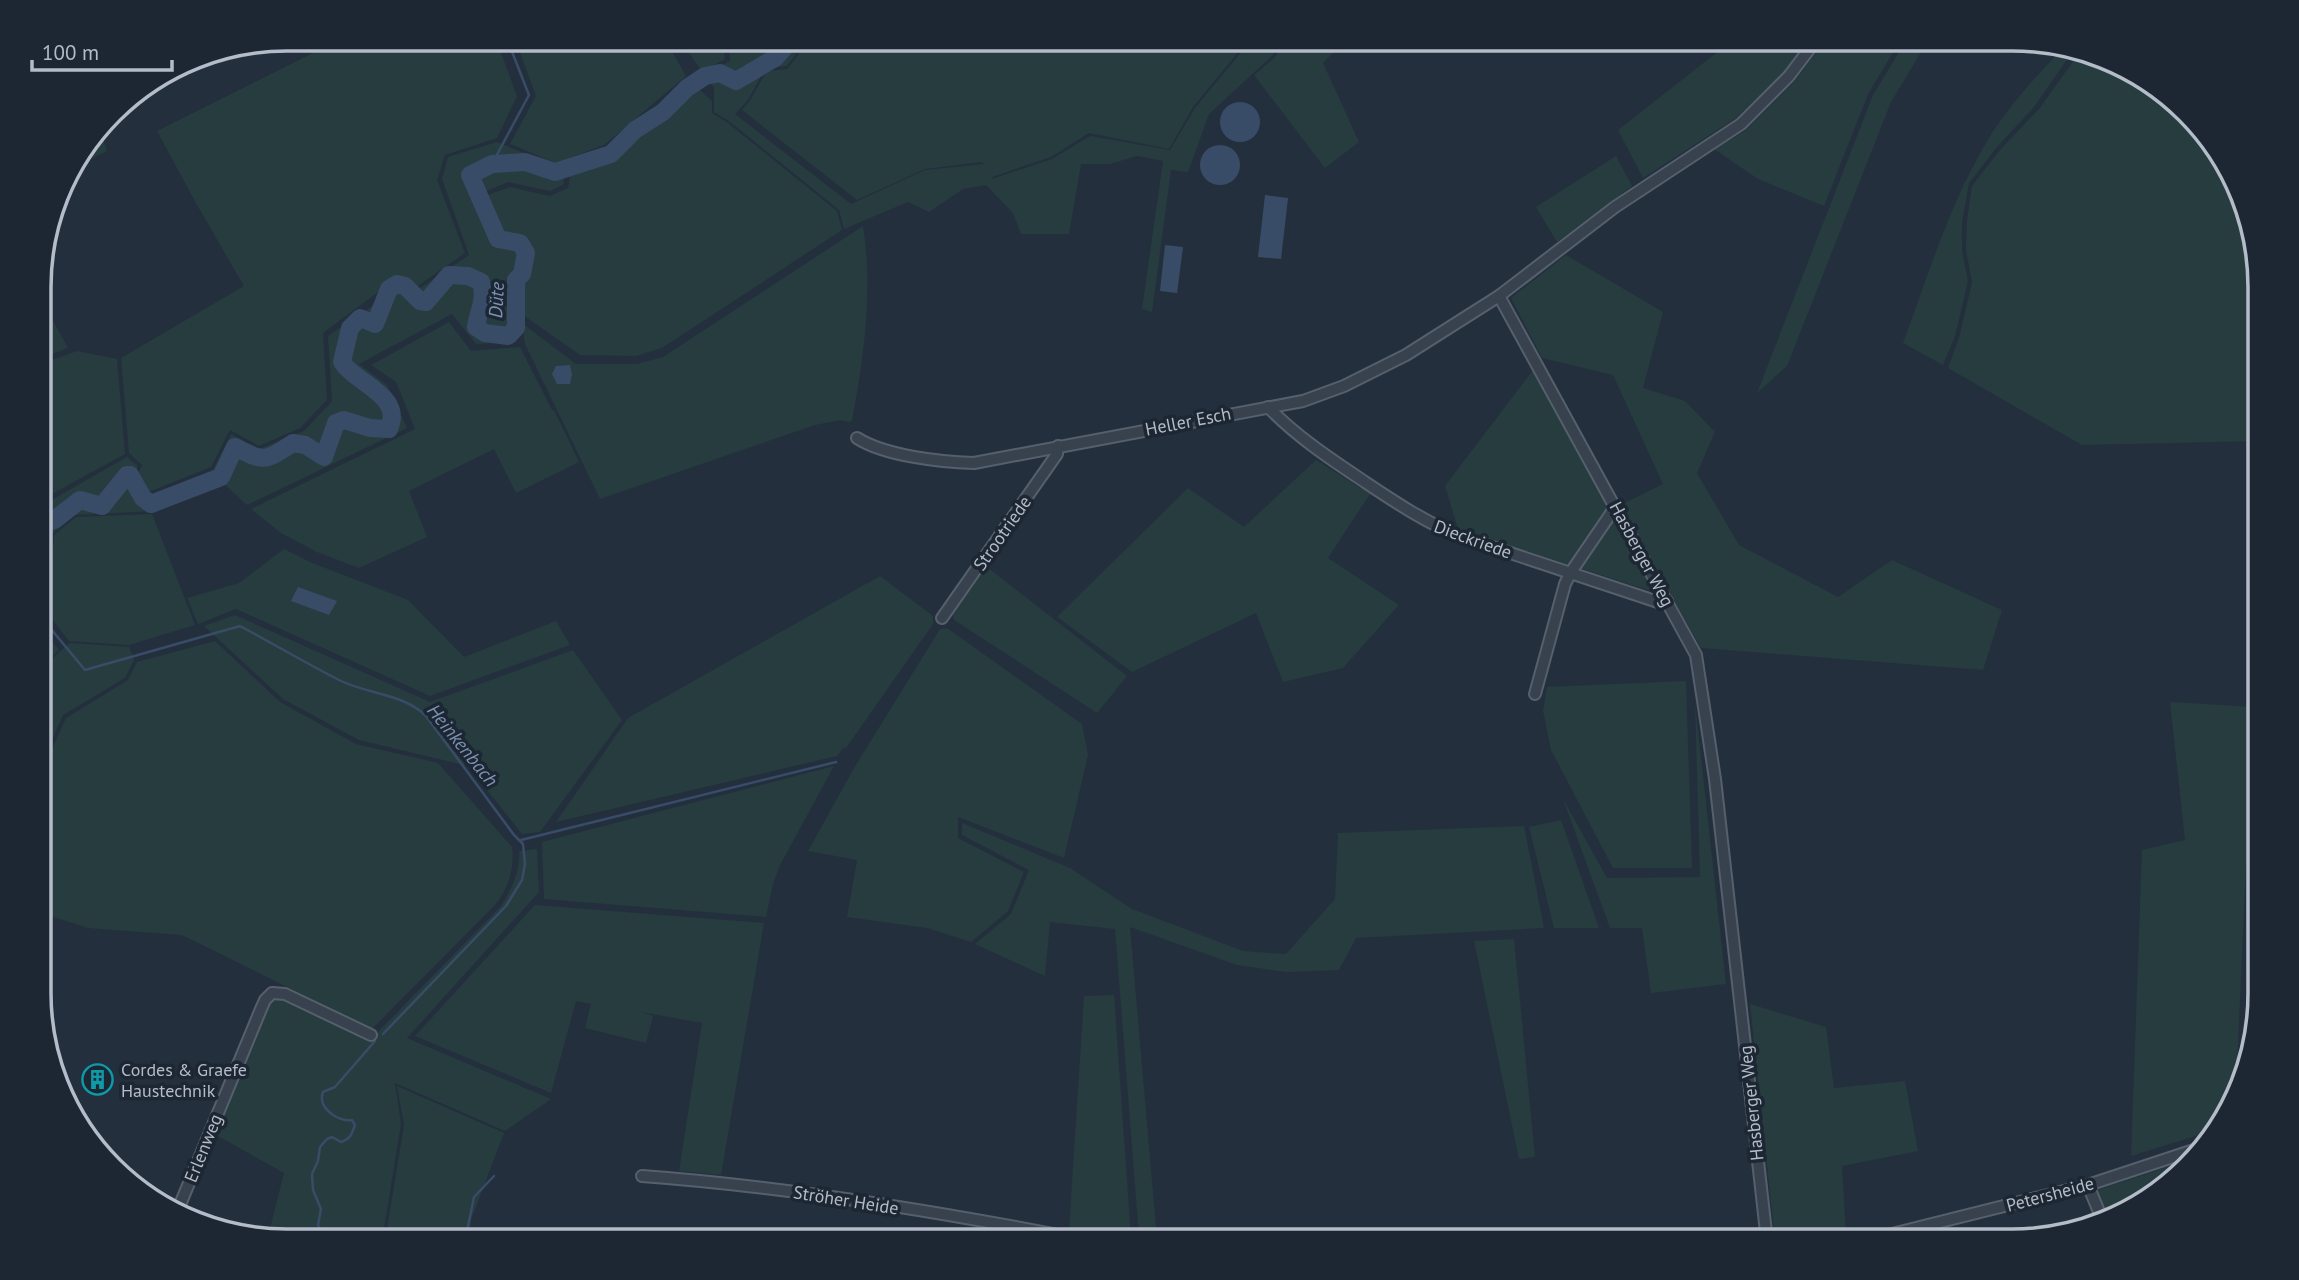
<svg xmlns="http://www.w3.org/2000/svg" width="2299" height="1280" font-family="'PT Sans',sans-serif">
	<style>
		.green { fill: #263c3f }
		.water { fill: #394c67 }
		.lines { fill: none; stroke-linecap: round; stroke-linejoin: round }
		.stream { stroke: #394c67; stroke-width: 2.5 }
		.river { stroke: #394c67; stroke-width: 18 }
		.minor-casing { stroke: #565f6c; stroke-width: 14 }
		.minor { stroke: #38414e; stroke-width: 10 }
		.labels { text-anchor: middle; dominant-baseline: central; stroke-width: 7; stroke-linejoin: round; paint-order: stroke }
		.street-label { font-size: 18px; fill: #b4bcc9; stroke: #1d2633 }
		.poi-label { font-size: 18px; fill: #b4bcc9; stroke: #1d2633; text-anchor: start }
		.water-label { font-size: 19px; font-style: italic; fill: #7c92b1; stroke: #1d2633 }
		.rim { fill: none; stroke: #b4bcc9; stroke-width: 3.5 }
	</style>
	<rect width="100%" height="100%" fill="#242f3e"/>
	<g class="green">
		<path d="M341,39H496L517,96L497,138L445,155L437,180L465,253L415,288L406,280L397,278L323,333L327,400L300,428L259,446L230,430L211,467L146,493L137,476L142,465L129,453L121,358L244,286L197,205L157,131Z"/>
		<path d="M515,39H665L686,76L604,145L556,163L510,144L536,96Z"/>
		<path d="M679,39H723L725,59L702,71Z"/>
		<path d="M728,39H757L762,41L788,39L797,53L787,66L765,69L748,100L735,114L851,204L925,170L984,164L982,162L925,169L857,200L742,110L749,102L767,71L787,69L799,54L794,46L797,39H1249L1193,107L1169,149L1089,133L1051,157L992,177V179L1052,159L1090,136L1170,150L1195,108L1252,39H1285L1272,56L1209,114L1188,172L1171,170L1152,312L1142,309L1163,161L1137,156L1110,164H1081L1069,234H1021L1013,213L986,185L963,189L929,212L908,202L844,229L839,210L729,121L714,112V88L705,74L730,61Z"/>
		<path d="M1288,39H1347L1323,63L1359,142L1325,168L1254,75L1274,58Z"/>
		<path d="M1734,39H1808L1786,70L1736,118L1643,178L1618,130Z"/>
		<path d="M1826,39H1901L1868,94L1824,206L1758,179L1714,149L1745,131L1795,81Z"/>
		<path d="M1907,39H1929L1891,102L1787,366L1757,393L1873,95Z"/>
		<path d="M2060,51L2071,54L2034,107L1997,147L1969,183L1962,223V251L1968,281L1955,336L1943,365L1903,343C1928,276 1949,205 1986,143C2006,109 2033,80 2060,51Z"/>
		<path d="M2077,56L2136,72L2219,149L2260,270V441L2082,445L1948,368L1959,338L1972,282L1966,250L1967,220L1972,186L2000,150L2039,109Z"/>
		<path d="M698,88L712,101V113L728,123L837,211L842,230L662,348L636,356L580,355L523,315L521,283L527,277L533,251L523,238L502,234L487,195L510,187L550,196L568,188L570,176L615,159Z"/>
		<path d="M100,130L107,151L70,169Z"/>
		<path d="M497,142L556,166L567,162L563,185L550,191L508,182L475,196L494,242L516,246L521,254L518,270L509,277L510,325L517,342L476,344L452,314L359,364L387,385L407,428L247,505L224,484L154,511L76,515L52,534L46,613L41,616V506L127,457L138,466L130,484L138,500L213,470L231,434L259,449L304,431L332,401L328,336L393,292L401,290L408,296L469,255L442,179L448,157Z"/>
		<path d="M1616,156L1632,186L1557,242L1536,207Z"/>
		<path d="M863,226C873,290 864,357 852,421L849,422L840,420L815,425L600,499L525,344L522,323L576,364H637L663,357Z"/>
		<path d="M1566,255L1663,312L1643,388L1685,401L1715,432L1697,473L1739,545L1838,597L1892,560L2002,610L1983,670L1701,648L1621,505L1663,484L1613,375L1542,358L1511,298Z"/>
		<path d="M41,299L68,348L41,358Z"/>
		<path d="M449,322L471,351L520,347L552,410H554L579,462L516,493L494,449L409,491L427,537L359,568L317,552L281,533L251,509L415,429L396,382L371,365Z"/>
		<path d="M77,351L117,359L125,454L41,500V364Z"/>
		<path d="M1533,370L1658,583L1648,590L1458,529L1445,486Z"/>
		<path d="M1316,460L1370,494L1328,558L1399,605L1343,668L1283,682L1256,613L1132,672L1057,617L1188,488L1244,527Z"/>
		<path d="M152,514L195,625L129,645L69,641L48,614L54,535L76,517Z"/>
		<path d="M284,549L310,562L408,600L464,657L556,621L570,645L430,696L236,609L198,624L187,598L239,583Z"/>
		<path d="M987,567L1127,676L1097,713L954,620L952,614Z"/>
		<path d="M880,576L933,616V624L846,748L844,747L837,756L556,822L628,718Z"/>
		<path d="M235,615L430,702L573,650L622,720L540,832L522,834L468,766L359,740L283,699L204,626Z"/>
		<path d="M41,628L59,650L41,666Z"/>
		<path d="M947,628L1082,724L1088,755L1064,858L958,817V838L1024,872L1008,911L971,942L927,928L847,917L857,860L808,851L854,768L940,629Z"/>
		<path d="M215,641L280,702L356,744L438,763L512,847C515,868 508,889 495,905L372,1029L182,935L88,928L41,913V773L66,718L128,680L137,662Z"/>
		<path d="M70,643L129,647L134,660L125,678L63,715L41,764V668Z"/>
		<path d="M1686,681L1692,868H1613L1551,750L1543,711L1547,687Z"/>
		<path d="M2170,702L2253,707L2236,1089L2227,1117L2215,1130L2131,1156L2142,850L2185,840Z"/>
		<path d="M1695,703L1726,984L1651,993L1642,928H1610L1563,799L1607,878L1700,877Z"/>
		<path d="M2254,707H2260V788L2251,789Z"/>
		<path d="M834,766L780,865L773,884L766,917L544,899L542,842Z"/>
		<path d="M1561,820L1599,928H1554L1529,827Z"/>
		<path d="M962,823L1070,868L1132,909L1243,951L1286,954L1335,899L1338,833L1524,826L1544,928L1356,938L1339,970L1286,972L1237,965L1130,927L1157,1239L1139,1236L1115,929L1050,922L1045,976L975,944L1011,914L1029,870L962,835Z"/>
		<path d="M2260,842V988H2253Z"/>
		<path d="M537,849L539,892L407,1038L551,1099L505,1131L395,1083L401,1124L382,1241H286L268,1237L284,1173L216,1135L267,1001L275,997L285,998L372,1038L501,906C511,891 521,869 519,851Z"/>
		<path d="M535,905L764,923L721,1175L679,1171L702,1023L641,1012L653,1016L646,1043L585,1028L591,1004L576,1001L551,1093L415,1036Z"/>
		<path d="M1514,939L1535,1157L1519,1159L1474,941Z"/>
		<path d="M1113,995H1114L1131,1237L1069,1230L1084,996Z"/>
		<path d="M1750,1004L1826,1027L1834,1088L1905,1081L1918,1151L1842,1166L1846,1236L1826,1241H1775Z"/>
		<path d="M397,1086L504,1133L471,1220L470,1241H385L404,1125Z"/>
		<path d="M2183,1162L2137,1208L2108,1217L2098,1190Z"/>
	</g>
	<g class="water">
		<circle cx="1240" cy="122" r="20"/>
		<circle cx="1220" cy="165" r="20"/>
		<path d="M1265,195L1288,198L1281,259L1258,257Z"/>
		<path d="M1165,245L1183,247L1177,293L1160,291Z"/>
		<path d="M570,365L572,374L570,384H557L552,374L556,366Z"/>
		<path d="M298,587L337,601L329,615L291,601Z"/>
	</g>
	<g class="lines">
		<g class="stream">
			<path d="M492,164L529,95L507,39"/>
			<path d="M41,617L85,670L240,626C274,644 307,664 341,681C368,694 404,694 426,716L514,835L523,844L525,864L522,880L506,906L383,1034"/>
			<path d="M521,840L836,762"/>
			<path d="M327,1241L318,1225L321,1209L313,1190L312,1174L318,1161L320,1147L327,1139L332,1137L341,1142C351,1138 352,1134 355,1125L352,1120C338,1122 317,1108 323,1092L335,1087L375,1041"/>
			<path d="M465,1241L474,1197L494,1176"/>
		</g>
		<path class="river" d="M41,524L54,520L80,500L102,506L127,475H130L143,498L151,504L221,477L235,447C265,463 265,461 293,443L305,445L324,457L336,423L344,420L370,428L389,429C404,395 356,384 342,362L350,328L360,318L375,324L389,289L397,284L405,286L420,301L426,302L449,275L468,276L481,282C486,301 479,308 476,327L485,333L508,336L516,328V280L522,274L526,253L520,243L498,239L470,175L492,164L525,162L555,172L611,154L635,130L663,112L687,88L705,76L720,73L736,81L775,58L792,39"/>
		<defs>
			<g id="minor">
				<path d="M1499,296L1696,655L1715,779L1767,1241"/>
				<path d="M1268,407C1296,436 1329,458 1362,480C1395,502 1426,523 1462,537L1658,602L1667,601"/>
				<path d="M857,438C885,456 941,462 974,463L1303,401L1344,386L1406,355L1499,296L1615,207L1741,124L1789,76L1817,39"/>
				<path d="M942,618L1057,454L1058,446"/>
				<path d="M1535,694L1565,584L1571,572L1616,506"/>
				<path d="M642,1176C792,1187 942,1212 1089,1241"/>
				<path d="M2088,1185L2102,1219"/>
				<path d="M177,1212L261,1009L265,1000L272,993L285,994L371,1035"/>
				<path d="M1864,1241L2088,1185L2194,1150"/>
			</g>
		</defs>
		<use href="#minor" class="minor-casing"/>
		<use href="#minor" class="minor"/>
	</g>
	<defs>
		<symbol id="building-ring" viewBox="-11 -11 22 22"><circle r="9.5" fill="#1d2633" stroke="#0f9aa8" stroke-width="1.5"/><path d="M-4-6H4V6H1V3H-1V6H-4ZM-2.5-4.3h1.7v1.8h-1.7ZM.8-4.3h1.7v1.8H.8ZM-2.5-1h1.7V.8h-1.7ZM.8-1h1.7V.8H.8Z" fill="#0f9aa8"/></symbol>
	</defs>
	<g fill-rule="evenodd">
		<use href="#building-ring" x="80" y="1062" width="35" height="35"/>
	</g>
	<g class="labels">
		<g class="street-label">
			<text transform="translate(1188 421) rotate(-11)">Heller Esch</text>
			<text transform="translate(1002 533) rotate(-55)">Strootriede</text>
			<text transform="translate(1473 539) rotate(20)">Dieckriede</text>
			<text transform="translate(1642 554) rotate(62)">Hasberger Weg</text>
			<text transform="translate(1751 1103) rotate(-96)">Hasberger Weg</text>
			<text transform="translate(203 1148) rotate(-68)">Erlenweg</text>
			<text transform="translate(2050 1194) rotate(-15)">Petersheide</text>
			<text transform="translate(846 1200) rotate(9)">Ströher Heide</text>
		</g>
		<g class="poi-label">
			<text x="121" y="1069">Cordes &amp; Graefe<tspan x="121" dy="21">Haustechnik</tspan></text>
		</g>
		<g class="water-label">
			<text transform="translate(496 300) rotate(-87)">Düte</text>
			<text transform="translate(463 745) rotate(51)">Heinkenbach</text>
		</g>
	</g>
	<path d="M0 0H2299V1280H0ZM287 51H2012A236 236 0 0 1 2248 287V993A236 236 0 0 1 2012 1229H287A236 236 0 0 1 51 993V287A236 236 0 0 1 287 51Z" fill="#1d2633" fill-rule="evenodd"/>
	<path class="rim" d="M287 51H2012A236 236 0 0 1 2248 287V993A236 236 0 0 1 2012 1229H287A236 236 0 0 1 51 993V287A236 236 0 0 1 287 51Z"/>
	<path d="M32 60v10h140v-10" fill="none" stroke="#b4bcc9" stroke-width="3.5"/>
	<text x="42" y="60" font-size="21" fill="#b4bcc9" stroke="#1d2633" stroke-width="5" paint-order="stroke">100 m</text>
</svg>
